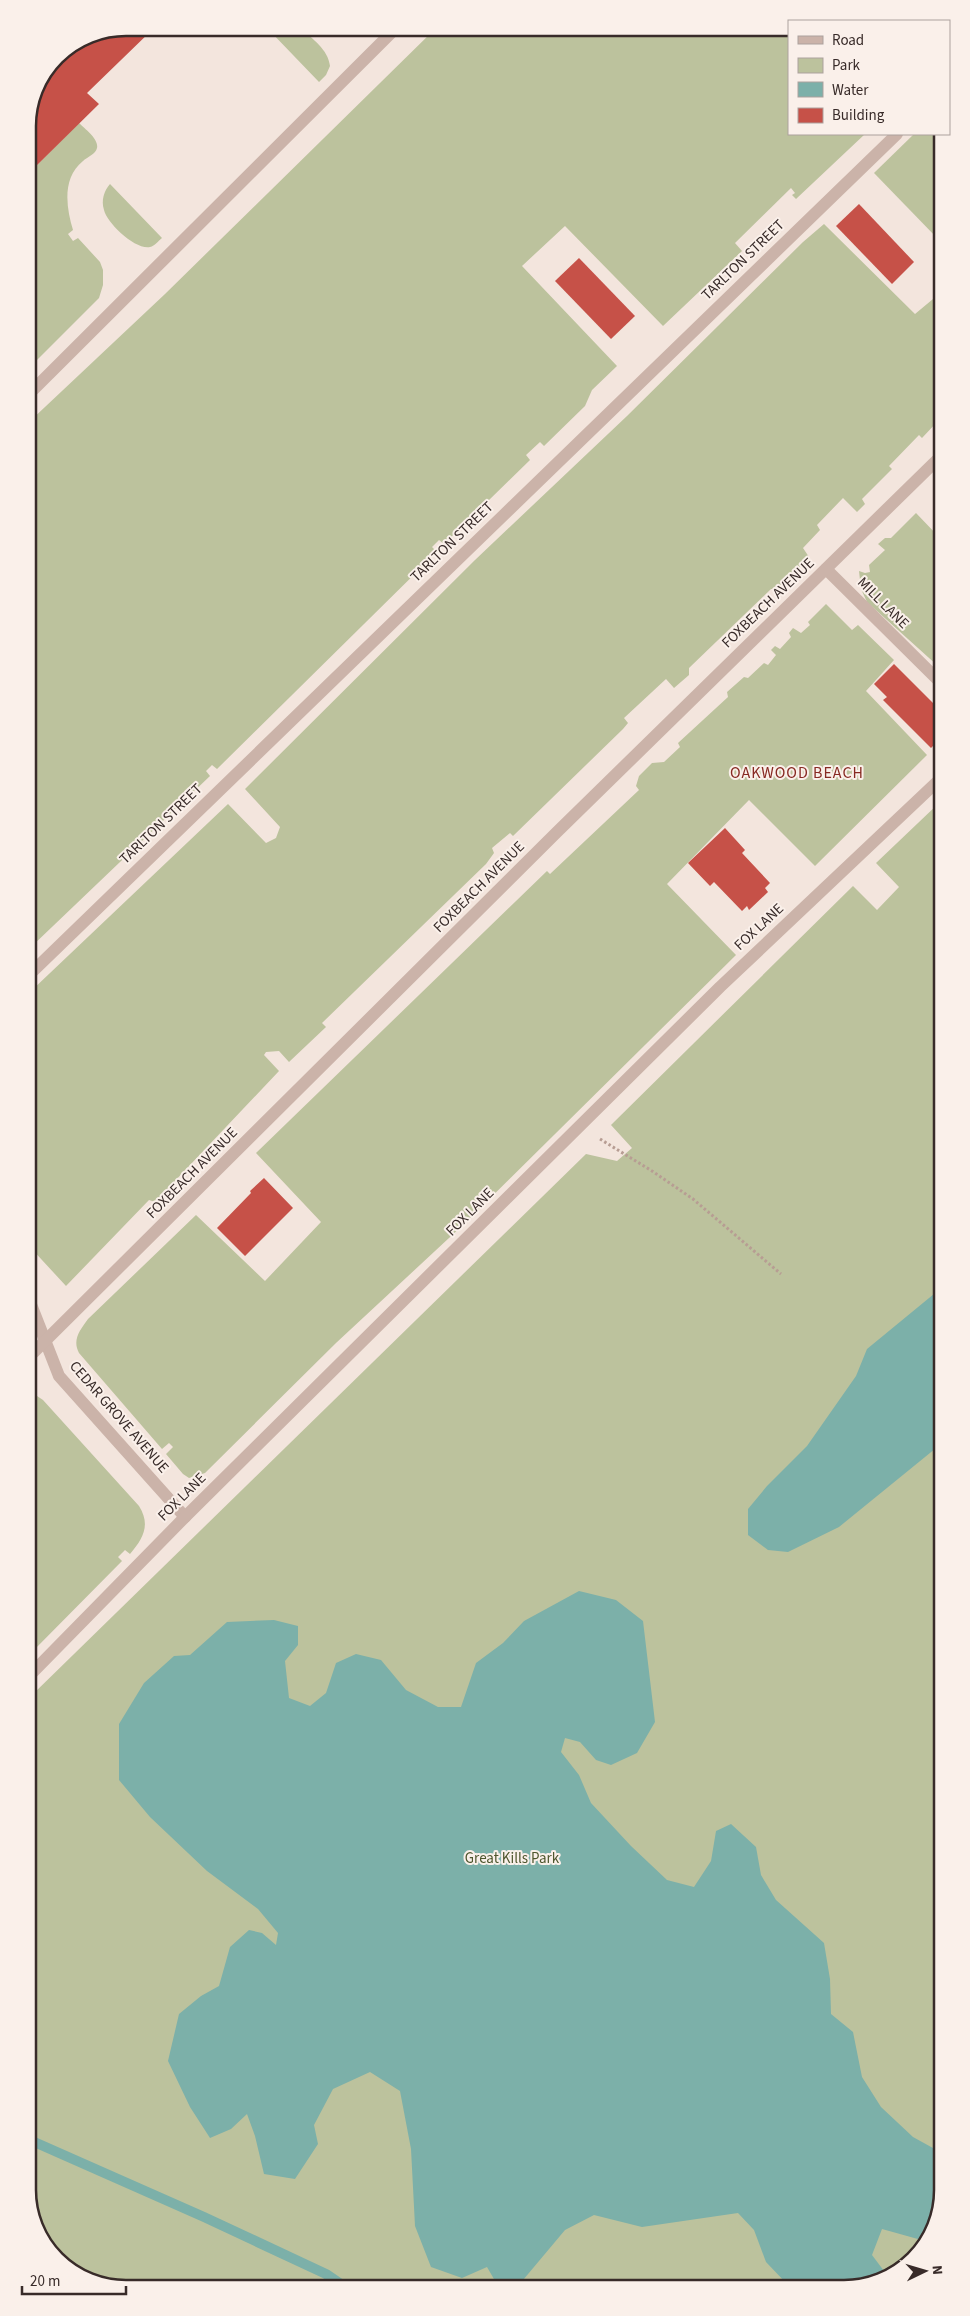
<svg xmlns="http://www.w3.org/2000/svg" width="970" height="2316" font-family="'Source Sans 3',sans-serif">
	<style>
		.green { fill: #bcc29d }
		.water { fill: #7cb0a9 }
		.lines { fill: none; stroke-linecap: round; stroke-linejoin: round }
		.stream { stroke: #7cb0a9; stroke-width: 10 }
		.building { fill: #c65148 }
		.path { stroke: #b79d93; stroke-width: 3; stroke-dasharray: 2.5 2.5; stroke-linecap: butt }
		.lane { stroke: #cbb3a9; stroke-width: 12 }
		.street { stroke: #cbb3a9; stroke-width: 12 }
		.labels { text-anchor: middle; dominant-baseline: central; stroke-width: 4; stroke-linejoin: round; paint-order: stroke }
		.street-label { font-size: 15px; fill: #382b29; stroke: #faf0ea }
		.park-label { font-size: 15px; fill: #4e562d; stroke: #faf0ea }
		.neighbourhood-label { font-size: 16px; letter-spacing: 1px; fill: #872922; stroke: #faf0ea }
		.rim { fill: none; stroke: #382b29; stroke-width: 2.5 }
	</style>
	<rect width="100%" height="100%" fill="#f3e5dd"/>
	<g class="green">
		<path d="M270,28H301C312,39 328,49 330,66L326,75L319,82L268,29Z"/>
		<path d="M436,28H789V134H865L796,199L792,195L795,193L791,188L735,243L742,251L663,326L565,226L522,266L617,366L592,390L585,406L544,446L540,442L526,455L530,460L444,544L439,540L432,547L437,552L217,769L212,765L206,771L210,776L30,948L28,423L165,294Z"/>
		<path d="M79,123C85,129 99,139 97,148C96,154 87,157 83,161C62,178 66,207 73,230L68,234L73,241L78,238L100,262L103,270V285L99,298L28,369V174Z"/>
		<path d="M914,134H937L938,239L874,173Z"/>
		<path d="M110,184L162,238C158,241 155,246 150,247C135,250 107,223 104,210C101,200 104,191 110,184Z"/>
		<path d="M824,224L915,314L933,299L938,304V421L922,438L919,435L889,466L892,469L862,499L865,504L857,512L843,498L817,525L820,530L803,548L809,557L779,589H771L689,668V675L674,688L666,679L624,718L628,723L623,729L513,836L510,833L492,848L494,853L486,864L322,1023L326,1027L289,1062L279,1051L266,1052L264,1055L279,1071L155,1202L149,1200L66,1286L30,1247V992L228,804L266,843L276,838L280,827L245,789L475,560L627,416L803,242Z"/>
		<path d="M916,513L938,536L939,667L867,602L861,589L859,571L865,573L870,572L869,565L885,550L878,544L885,538H891Z"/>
		<path d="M826,604L852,630L858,625L894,660L866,691L927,755L815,866L749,800L667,884L736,955L463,1225L336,1343L205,1473L189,1478L183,1474L166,1454L173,1447L169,1443L162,1449L79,1353C72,1340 80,1330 88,1319L196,1215L265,1281L321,1222L256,1153L547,871L550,874L639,790L636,786L639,776L652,763L664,762L680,747L678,743L728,697L727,692L744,677L748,678L764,663L768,665L776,655L771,650L775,646L780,649L791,637L789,633L793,628L801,633L810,625L808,622Z"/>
		<path d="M939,803L942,2190L922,2250L875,2283L119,2288L66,2268L33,2221L31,1696L586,1154L617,1161L632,1148L611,1125L853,886L877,910L899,887L876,863Z"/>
		<path d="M31,1392L43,1400L139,1506C151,1525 143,1539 130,1554L125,1550L118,1557L122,1561L31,1653Z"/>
	</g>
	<g class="water">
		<path d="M940,1289L941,1444L839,1527L788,1552L768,1550L748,1535V1509L767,1486L807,1446L856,1376L867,1349Z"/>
		<path d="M579,1591L616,1600L643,1621L655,1722L637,1753L611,1765L596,1760L580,1742L565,1738L561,1752L579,1775L591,1803L631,1846L667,1880L694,1887L711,1861L716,1831L731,1824L756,1847L761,1875L776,1900L824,1943L830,1979L831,2014L853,2032L862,2077L881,2107L913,2137L942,2153V2190L925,2241L882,2229L872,2255L887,2275L875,2283L787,2284L766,2262L754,2230L738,2213L642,2227L594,2215L565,2230L518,2286H498L487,2267L462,2278L431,2267L415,2226L411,2149L400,2091L370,2072L333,2089L314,2125L318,2144L295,2179L264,2174L255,2136L247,2114L231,2129L210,2138L190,2107L168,2061L179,2014L201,1996L219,1986L230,1947L249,1930L262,1933L276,1945L278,1933L258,1909L207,1871L150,1817L119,1780V1724L144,1683L174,1656L190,1655L227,1622L274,1620L298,1626V1645L285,1661L289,1698L310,1706L326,1693L336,1663L356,1654L381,1660L406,1690L438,1707H461L476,1663L503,1643L524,1621Z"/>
	</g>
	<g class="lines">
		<path class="stream" d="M32,2141L204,2217L326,2274L345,2287"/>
	</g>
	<g class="building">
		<path d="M126,28H154L87,93L99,104L29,173L28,120L38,83L57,56L89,35Z"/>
		<path d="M859,204L914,262L892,284L836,226Z"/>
		<path d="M579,258L635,316L611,339L555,281Z"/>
		<path d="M894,664L939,709V740L931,748L883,700L887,697L874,684Z"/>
		<path d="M725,828L745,850L742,853L770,883L765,888L768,892L749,910L747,906L742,911L714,882L710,886L688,863Z"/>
		<path d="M264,1178L293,1208L245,1256L217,1228L251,1193L250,1191Z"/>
	</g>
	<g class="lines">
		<path class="path" d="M600,1139L652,1171L693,1199L781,1274"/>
		<path class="lane" d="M28,395L396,28"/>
		<g class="street">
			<path d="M826,569L939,681"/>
			<path d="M30,974L897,134"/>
			<path d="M30,1302L59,1376L185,1517"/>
			<path d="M31,1355L557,832L938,459"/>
			<path d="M31,1674L185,1517L720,987L939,780"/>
		</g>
	</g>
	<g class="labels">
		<g class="street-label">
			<text transform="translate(743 260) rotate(-44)">TARLTON STREET</text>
			<text transform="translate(452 542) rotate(-44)">TARLTON STREET</text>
			<text transform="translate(768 603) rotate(-44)">FOXBEACH AVENUE</text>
			<text transform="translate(883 603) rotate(45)">MILL LANE</text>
			<text transform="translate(161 824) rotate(-44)">TARLTON STREET</text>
			<text transform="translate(479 887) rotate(-45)">FOXBEACH AVENUE</text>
			<text transform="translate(759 927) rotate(-43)">FOX LANE</text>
			<text transform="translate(192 1173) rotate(-45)">FOXBEACH AVENUE</text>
			<text transform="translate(470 1212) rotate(-45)">FOX LANE</text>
			<text transform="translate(119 1417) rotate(49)">CEDAR GROVE AVENUE</text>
			<text transform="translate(182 1497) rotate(-45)">FOX LANE</text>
		</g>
		<g class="park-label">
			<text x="512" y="1858">Great Kills Park</text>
		</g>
		<g class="neighbourhood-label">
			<text x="797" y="773">OAKWOOD BEACH</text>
		</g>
	</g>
	<path d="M0 0H970V2316H0ZM126 36H844A90 90 0 0 1 934 126V2190A90 90 0 0 1 844 2280H126A90 90 0 0 1 36 2190V126A90 90 0 0 1 126 36Z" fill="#faf0ea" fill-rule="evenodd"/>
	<path class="rim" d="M126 36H844A90 90 0 0 1 934 126V2190A90 90 0 0 1 844 2280H126A90 90 0 0 1 36 2190V126A90 90 0 0 1 126 36Z"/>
	<rect x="788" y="20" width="162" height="115" fill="#faf0ea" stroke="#aca19d"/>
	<rect x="798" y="36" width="25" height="8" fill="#cbb3a9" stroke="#aca19d"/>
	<text x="832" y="45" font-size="15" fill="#382b29">Road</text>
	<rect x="798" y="58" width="25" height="15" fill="#bcc29d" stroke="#aca19d"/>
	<text x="832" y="70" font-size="15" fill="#382b29">Park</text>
	<rect x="798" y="82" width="25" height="15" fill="#7cb0a9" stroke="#aca19d"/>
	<text x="832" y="95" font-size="15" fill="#382b29">Water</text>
	<rect x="798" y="108" width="25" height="15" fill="#c65148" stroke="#aca19d"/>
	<text x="832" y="120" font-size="15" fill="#382b29">Building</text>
	<g transform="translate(925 2271) rotate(85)" stroke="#faf0ea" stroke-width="4" paint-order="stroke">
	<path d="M0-4L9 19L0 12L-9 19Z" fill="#382b29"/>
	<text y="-8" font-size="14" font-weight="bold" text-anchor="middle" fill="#382b29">N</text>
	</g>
	<path d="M22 2286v8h104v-8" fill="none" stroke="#382b29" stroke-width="2.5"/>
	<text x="30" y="2286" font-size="15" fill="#382b29" stroke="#faf0ea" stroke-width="4" paint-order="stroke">20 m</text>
</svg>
